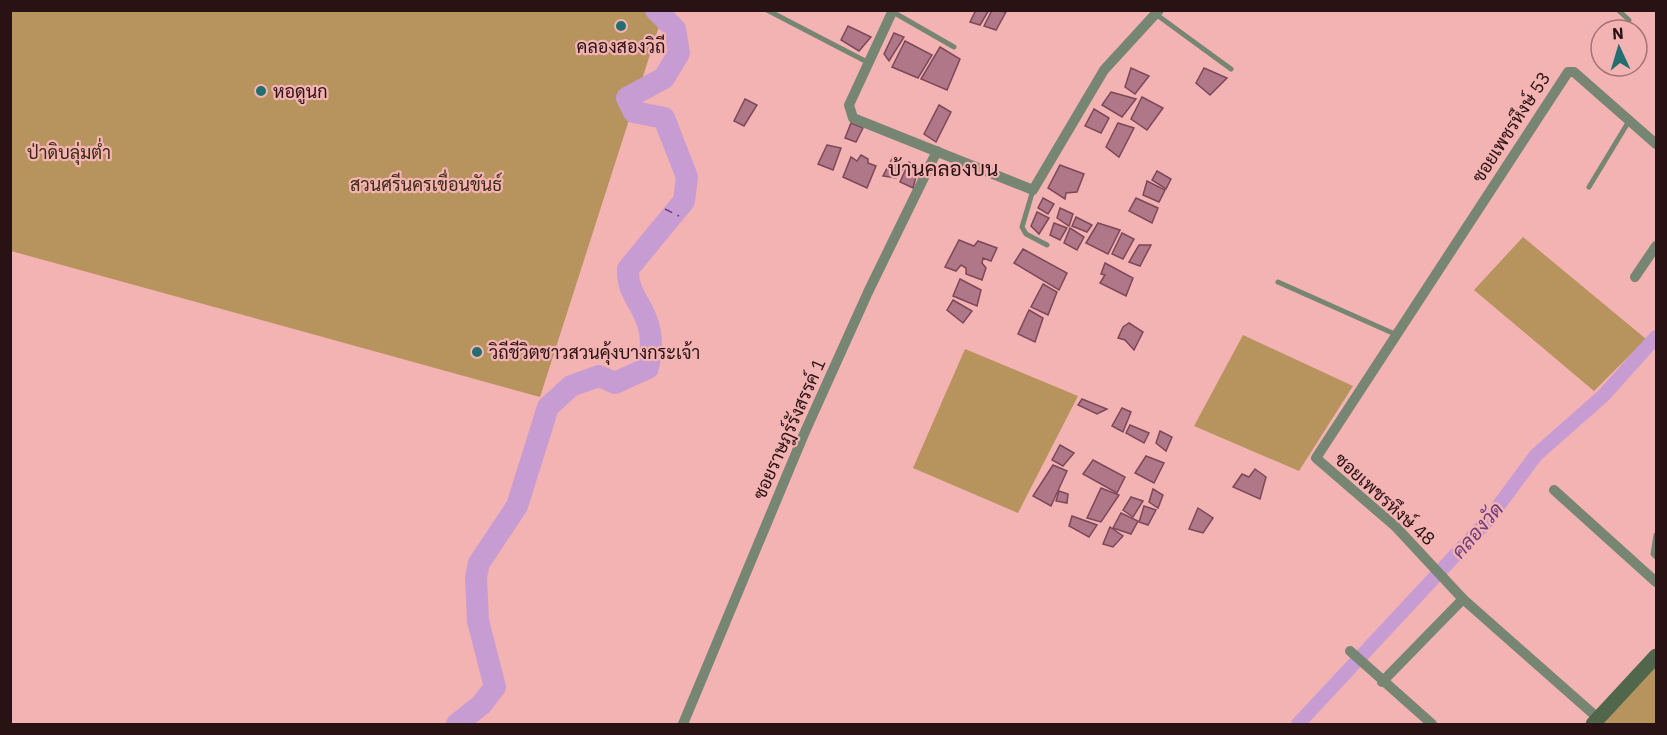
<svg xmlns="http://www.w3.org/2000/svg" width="1667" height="735" font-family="'IBM Plex Sans',Sarabun,sans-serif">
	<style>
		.green { fill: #b7945d }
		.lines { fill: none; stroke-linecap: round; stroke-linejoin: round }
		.canal { stroke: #c69cd2; stroke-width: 14 }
		.river { stroke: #c69cd2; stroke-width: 22 }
		.ferry { stroke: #6f3c7d; stroke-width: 1.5; stroke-dasharray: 8 6; stroke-linecap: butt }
		.building { fill: #b07789; stroke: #7c4859; stroke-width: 1.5 }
		.service { stroke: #778673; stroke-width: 5 }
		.minor { stroke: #778673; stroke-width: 10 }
		.secondary { stroke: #51674b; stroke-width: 15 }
		.poi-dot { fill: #236e71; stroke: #f4b3b3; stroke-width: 2 }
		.labels { text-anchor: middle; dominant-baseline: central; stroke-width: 4.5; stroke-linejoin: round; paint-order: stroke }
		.poi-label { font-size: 18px; fill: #291213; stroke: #f4b3b3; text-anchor: start }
		.street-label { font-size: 18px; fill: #291213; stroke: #f4b3b3 }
		.park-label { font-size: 18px; fill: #3c2c11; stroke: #f4b3b3 }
		.water-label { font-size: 20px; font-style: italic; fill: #6f3c7d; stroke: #f4b3b3 }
		.quarter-label { font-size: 21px; fill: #291213; stroke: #f4b3b3 }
	</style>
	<rect width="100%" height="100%" fill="#f4b3b3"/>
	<g class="green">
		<path d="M10,11H664L540,397L11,251Z"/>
		<path d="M1523,237L1646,339L1594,391L1474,290Z"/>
		<path d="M1243,335L1353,386L1299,471L1194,426Z"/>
		<path d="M965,349L1078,396L1018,513L913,468Z"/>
		<path d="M1656,663V724H1600Z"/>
	</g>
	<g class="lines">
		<path class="canal" d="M1298,724L1488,520L1536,455L1603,396L1656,337"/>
		<path class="river" d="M457,724L481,705L495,687L478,621L476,577L479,563L517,506L548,407L571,386L599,376L615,383L648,368C651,352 653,337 647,321C640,301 627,292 628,269L684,201L687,177L664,118L634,112L627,98L664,78L679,53L675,29L656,10"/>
		<path class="ferry" d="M665,209L679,216"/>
	</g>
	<g class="building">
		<path d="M976,10H989L980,25L970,22Z"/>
		<path d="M992,10L1006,12L996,30L984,26Z"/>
		<path d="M848,26L871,37L859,51L841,40Z"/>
		<path d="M894,33L904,37L889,61L884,54Z"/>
		<path d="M905,41L932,55L918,78L892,67Z"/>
		<path d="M940,47L960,59L947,90L921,79Z"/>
		<path d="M1131,68L1149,76L1135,94L1125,87Z"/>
		<path d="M1204,68L1227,78L1210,95L1196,83Z"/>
		<path d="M1111,92L1136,99L1122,117L1102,105Z"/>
		<path d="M1142,97L1163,108L1147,130L1131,119Z"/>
		<path d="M745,99L757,105L744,126L734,121Z"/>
		<path d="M939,105L951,112L936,142L924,134Z"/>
		<path d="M1094,109L1109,118L1101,133L1085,126Z"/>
		<path d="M851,123L863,128L856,142L845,138Z"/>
		<path d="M1118,123L1134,128L1119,157L1106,147Z"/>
		<path d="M827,145L841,148L833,170L818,164Z"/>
		<path d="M861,155L868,159V163L876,166L867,188L843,177L851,157L857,161Z"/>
		<path d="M893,157L905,166L896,178L883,176Z"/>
		<path d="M909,162L918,169L913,188L900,182Z"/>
		<path d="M1060,165L1084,174L1077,192L1066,193L1065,199L1048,188Z"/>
		<path d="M1157,171L1171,179L1166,189L1152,180Z"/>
		<path d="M1147,181L1165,190L1159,202L1143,195Z"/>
		<path d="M1043,198L1054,204L1048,214L1038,208Z"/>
		<path d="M1136,198L1158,208L1152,223L1129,211Z"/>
		<path d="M1060,208L1073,214L1069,226L1057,218Z"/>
		<path d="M1037,212L1049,218L1039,234L1031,226Z"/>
		<path d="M1076,217L1092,225L1087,232L1072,226Z"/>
		<path d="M1054,223L1067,228L1060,240L1050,235Z"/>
		<path d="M1098,223L1120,230L1108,254L1086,243Z"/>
		<path d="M1070,228L1084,237L1077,250L1064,243Z"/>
		<path d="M1122,233L1134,239L1123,259L1112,254Z"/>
		<path d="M959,240L974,246L978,241L997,248L991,261L983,258L982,263L986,268L982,280L966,274V268L961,265L956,271L945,267Z"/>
		<path d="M1139,245H1151L1140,266L1129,262Z"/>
		<path d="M1023,249L1067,273L1059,290L1014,263Z"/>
		<path d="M1105,263L1133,278L1126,296L1100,283L1105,275L1101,274Z"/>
		<path d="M960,279L981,290L977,306L953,296Z"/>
		<path d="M1043,284L1057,292L1048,315L1031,307Z"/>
		<path d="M953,300L972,311L963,323L947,310Z"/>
		<path d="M1029,310L1043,318L1035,342L1018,334Z"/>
		<path d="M1129,323L1143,332L1134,350L1125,340L1118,338L1123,327Z"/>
		<path d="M1082,399L1107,409L1097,414L1078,405Z"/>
		<path d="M1122,408L1131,412L1123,432L1112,426Z"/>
		<path d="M1130,425L1149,433L1144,443L1126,433Z"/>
		<path d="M1160,431L1172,437L1166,451L1156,443Z"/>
		<path d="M1060,445L1074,453L1063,466L1052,460Z"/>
		<path d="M1146,456L1164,463L1154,483L1135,473Z"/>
		<path d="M1093,460L1125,477L1117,493L1083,474Z"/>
		<path d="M1053,465L1067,471L1051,506L1033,496Z"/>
		<path d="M1255,469L1266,477L1260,499L1233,487L1242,474L1249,477Z"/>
		<path d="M1101,488L1119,495L1101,522L1087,518Z"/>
		<path d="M1153,489L1163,495L1158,508L1149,502Z"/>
		<path d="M1059,491L1068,494L1067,503L1056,501Z"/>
		<path d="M1131,497L1143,501L1133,517L1123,510Z"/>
		<path d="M1144,506L1156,510L1148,525L1139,522Z"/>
		<path d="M1198,508L1213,518L1203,533L1189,529Z"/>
		<path d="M1121,513L1138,521L1131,534L1113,528Z"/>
		<path d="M1072,516L1097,525L1089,537L1069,526Z"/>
		<path d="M1110,527L1123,536L1113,547L1103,544Z"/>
	</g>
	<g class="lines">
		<g class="service">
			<path d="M767,10L869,63"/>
			<path d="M1618,10L1629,20"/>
			<path d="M893,12L954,47"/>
			<path d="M1157,15L1231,69"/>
			<path d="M1589,187L1629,121"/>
			<path d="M1033,190L1022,227L1026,234L1047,245"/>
			<path d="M1278,282L1397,335"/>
			<path d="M1656,535L1653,554L1656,557"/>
		</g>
		<g class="minor">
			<path d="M893,10L849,105L853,118L1033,190L1104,70L1159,10"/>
			<path d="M1635,277L1656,246"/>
			<path d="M1554,490L1656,582"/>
			<path d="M1350,651L1432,724"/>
			<path d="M1382,682L1463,599"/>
			<path d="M1599,719L1463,599L1396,527L1316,458L1568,72H1574L1656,144"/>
			<path d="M683,724L804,434L869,290L937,151"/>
		</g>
		<path class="secondary" d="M1593,724L1656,656"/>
	</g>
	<g class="poi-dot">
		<circle cx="621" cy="26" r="6"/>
		<circle cx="261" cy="91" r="6"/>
		<circle cx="477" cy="352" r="6"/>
	</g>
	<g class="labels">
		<g class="poi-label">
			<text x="621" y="46" text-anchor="middle">คลองสองวิถี</text>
			<text x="273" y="91">หอดูนก</text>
			<text x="489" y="352">วิถีชีวิตชาวสวนคุ้งบางกระเจ้า</text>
		</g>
		<g class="street-label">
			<text transform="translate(1511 127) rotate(-57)">ซอยเพชรหึงษ์ 53</text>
			<text transform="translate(789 429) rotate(-66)">ซอยราษฎร์รังสรรค์ 1</text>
			<text transform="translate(1385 499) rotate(42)">ซอยเพชรหึงษ์ 48</text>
		</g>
		<g class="park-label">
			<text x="69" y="152">ป่าดิบลุ่มต่ำ</text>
			<text x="426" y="184">สวนศรีนครเขื่อนขันธ์</text>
		</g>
		<g class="water-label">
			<text transform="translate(1477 530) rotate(-49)">คลองวัด</text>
		</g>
		<g class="quarter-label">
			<text x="943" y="168">บ้านคลองบน</text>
		</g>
	</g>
	<rect width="1667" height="735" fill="none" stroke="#291213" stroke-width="24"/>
	<g transform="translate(1619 48) rotate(356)"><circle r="28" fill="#f4b3b3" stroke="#a37373" stroke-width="1.5"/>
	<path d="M0-4.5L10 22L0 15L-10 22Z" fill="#236e71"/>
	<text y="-9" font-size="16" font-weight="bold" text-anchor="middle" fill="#291213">N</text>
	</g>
</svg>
